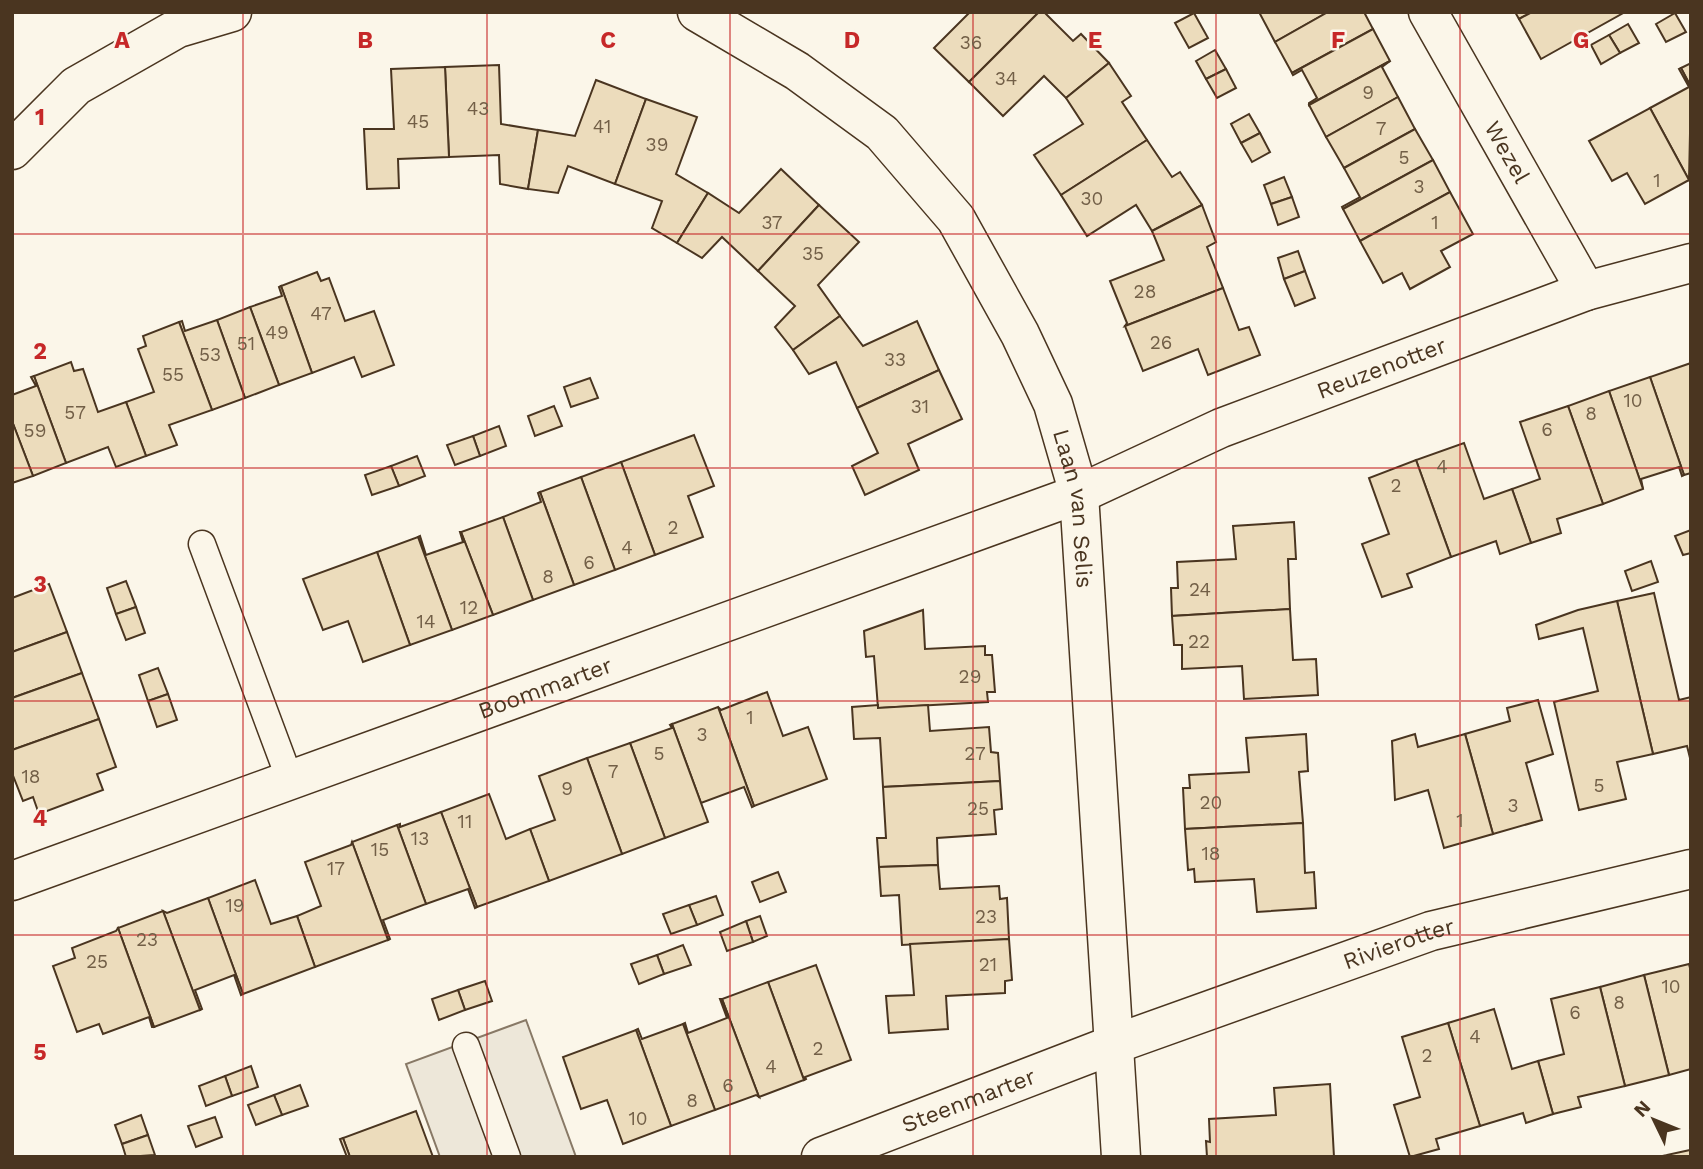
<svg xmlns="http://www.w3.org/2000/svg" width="1703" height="1169" font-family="'Work Sans',sans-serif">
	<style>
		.parking { fill: #ede7d9; stroke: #887966; stroke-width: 2 }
		.building { fill: #ecdcbc; stroke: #4a3520; stroke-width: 2 }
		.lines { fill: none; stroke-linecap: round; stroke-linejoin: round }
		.lane-casing { stroke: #4a3520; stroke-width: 29 }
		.street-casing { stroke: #4a3520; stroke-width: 41 }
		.secondary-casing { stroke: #4a3520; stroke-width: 41 }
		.lane { stroke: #fbf6e9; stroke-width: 26 }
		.street { stroke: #fbf6e9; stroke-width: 38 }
		.secondary { stroke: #fbf6e9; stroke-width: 38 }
		.grid { fill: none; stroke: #c62828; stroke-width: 2; stroke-opacity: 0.55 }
		.labels { text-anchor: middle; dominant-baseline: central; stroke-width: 5; stroke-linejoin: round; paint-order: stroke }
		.number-label { font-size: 19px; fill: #725f47 }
		.street-label { font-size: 23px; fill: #4a3520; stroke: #fbf6e9 }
		.grid-label { font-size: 23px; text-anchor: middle; font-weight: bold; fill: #c62828; stroke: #fbf6e9; stroke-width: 5; stroke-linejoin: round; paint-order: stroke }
	</style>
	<rect width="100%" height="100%" fill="#fbf6e9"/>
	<path class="parking" d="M526,1020L576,1157H440L406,1064Z"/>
	<g class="building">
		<path d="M970,12H1039L969,82L934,48Z"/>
		<path d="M1039,12H1044L1073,41L1081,34L1109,63L1066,98L1044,76L1003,116L969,82Z"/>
		<path d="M1259,12H1328L1275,42Z"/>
		<path d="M1328,12H1364L1373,29L1292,73L1275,42Z"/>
		<path d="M1515,12H1532L1519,19Z"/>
		<path d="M1532,12H1625L1541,59L1519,19Z"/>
		<path d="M1194,13L1208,38L1189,48L1175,23Z"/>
		<path d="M1675,13L1686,32L1666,42L1656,24Z"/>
		<path d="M1628,24L1639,43L1620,53L1609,35Z"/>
		<path d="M1373,29L1390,61L1309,105V103L1317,98L1302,70L1293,75L1292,73Z"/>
		<path d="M1609,35L1620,53L1601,64L1591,45Z"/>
		<path d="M1215,50L1226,69L1206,79L1196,61Z"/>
		<path d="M1390,61L1382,67L1398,97L1326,137L1309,105Z"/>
		<path d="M1109,63L1131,96L1122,102L1147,140L1061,195L1034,155L1083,124L1066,98Z"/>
		<path d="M1691,63V87L1681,68Z"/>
		<path d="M499,65L501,124L538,130L528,189L500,184L499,155L449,157L445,67Z"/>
		<path d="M445,67L449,157L398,159L399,188L367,189L364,129H394L391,69Z"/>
		<path d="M1681,68L1691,87L1689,180L1650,108L1689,87L1679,69Z"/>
		<path d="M1226,69L1236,88L1217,98L1206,79Z"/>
		<path d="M596,80L646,99L615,184L568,166L558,193L528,189L538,130L575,136Z"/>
		<path d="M1398,97L1415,129L1344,168L1326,137Z"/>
		<path d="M646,99L697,117L676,174L708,193L677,243L652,228L662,201L615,184Z"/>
		<path d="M1650,108L1689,180L1645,204L1627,173L1612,181L1589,141Z"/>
		<path d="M1249,114L1260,133L1241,143L1231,124Z"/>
		<path d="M1415,129L1433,160L1343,209L1342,207L1360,197L1344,168Z"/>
		<path d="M1260,133L1270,152L1252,162L1241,143Z"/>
		<path d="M1147,140L1172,177L1180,172L1202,205L1152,231L1136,205L1087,236L1061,195Z"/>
		<path d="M1433,160L1450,192L1360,241L1343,209Z"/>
		<path d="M781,169L819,205L758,271L722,237L702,258L677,243L708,193L739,213Z"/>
		<path d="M1284,177L1292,197L1271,204L1264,185Z"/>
		<path d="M1450,192L1473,234L1441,251L1450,267L1410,289L1402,273L1383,283L1360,241Z"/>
		<path d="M1292,197L1299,217L1278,225L1271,204Z"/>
		<path d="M819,205L859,242L818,285L840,316L793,350L775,327L795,306L758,271Z"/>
		<path d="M1202,205L1216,242L1207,247L1223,288L1125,326L1127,323L1110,281L1164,260L1152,231Z"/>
		<path d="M1298,251L1305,271L1284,279L1278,258Z"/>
		<path d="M1305,271L1315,298L1295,306L1284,279Z"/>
		<path d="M317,272L321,281L329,278L345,321L374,311L394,365L362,377L354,357L312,373L281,286Z"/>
		<path d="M281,286L312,373L279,385L250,307L282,296L279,287Z"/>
		<path d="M1223,288L1239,330L1249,327L1260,355L1208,375L1198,349L1143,371L1125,326Z"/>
		<path d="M250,307L279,385L245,398L217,320Z"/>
		<path d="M840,316L863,346L917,321L939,370L857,408L836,362L809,374L793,350Z"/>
		<path d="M217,320L245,398L212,410L179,322L182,321L185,331Z"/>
		<path d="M179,322L212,410L169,425L177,445L146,456L126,402L154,392L138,349L146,346L143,336Z"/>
		<path d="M71,362L74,371L83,369L98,412L126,402L146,456L116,467L108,447L66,463L34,376Z"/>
		<path d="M1691,363V473L1684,475L1650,377Z"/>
		<path d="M939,370L962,419L908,444L919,470L865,495L852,466L878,453L857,408Z"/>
		<path d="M34,376L66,463L33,476L12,421V395L36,386L31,377Z"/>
		<path d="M1650,377L1684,475L1682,476L1679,467L1641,479L1643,489L1609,391Z"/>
		<path d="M590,378L598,398L571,407L564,387Z"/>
		<path d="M1609,391L1643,489L1603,504L1568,406Z"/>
		<path d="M554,406L562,426L535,436L528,416Z"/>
		<path d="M1568,406L1603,504L1557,519L1561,533L1531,543L1512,489L1540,479L1520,422Z"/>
		<path d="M12,421L33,476L12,483Z"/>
		<path d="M499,426L506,446L480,456L473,436Z"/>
		<path d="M694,435L714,486L688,496L703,537L655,555L621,462Z"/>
		<path d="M473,436L480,456L455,465L447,445Z"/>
		<path d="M1464,443L1484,499L1512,489L1531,543L1500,554L1496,541L1451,557L1416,460Z"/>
		<path d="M417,456L425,476L399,486L391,466Z"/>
		<path d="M1416,460L1451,557L1407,574L1412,587L1382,597L1362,544L1389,534L1369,478Z"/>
		<path d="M621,462L655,555L615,570L581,477Z"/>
		<path d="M391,466L399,486L372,495L365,475Z"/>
		<path d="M581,477L615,570L574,585L540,492Z"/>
		<path d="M540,492L574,585L533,600L503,517L541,502L538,493Z"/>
		<path d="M503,517L533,600L493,615L461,532Z"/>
		<path d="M1294,522L1296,559H1288L1290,609L1172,616L1171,588H1178L1177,562L1236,559L1233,526Z"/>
		<path d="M1691,530V553L1683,555L1675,536Z"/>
		<path d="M460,532H461L493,615L452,630L418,537L420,536L426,555L463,542Z"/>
		<path d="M418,537L452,630L410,645L377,552Z"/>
		<path d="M377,552L410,645L363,662L348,621L323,630L303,579Z"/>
		<path d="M1651,561L1658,582L1632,591L1625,571Z"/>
		<path d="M126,581L136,607L116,614L107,588Z"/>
		<path d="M49,584L67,632L12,652V598Z"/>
		<path d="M1654,593L1679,700L1691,697V762L1687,746L1653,754L1617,601Z"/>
		<path d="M1617,601L1653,754L1617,762L1626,799L1579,810L1554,702L1598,691L1583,628L1539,639L1536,625L1578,610Z"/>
		<path d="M136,607L145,633L126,640L116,614Z"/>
		<path d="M1290,609L1293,660L1316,659L1318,695L1244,699L1242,666L1182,669V645H1174L1172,616Z"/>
		<path d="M923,610L925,649L985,646V655H992L995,692H987L988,702L878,708L874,656L866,657L864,631Z"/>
		<path d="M67,632L82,673L12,698V652Z"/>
		<path d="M158,668L168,694L148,701L139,675Z"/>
		<path d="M82,673L99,719L12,750V698Z"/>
		<path d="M767,692L783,736L808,727L827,779L754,806L718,707L721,710Z"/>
		<path d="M168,694L177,720L157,727L148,701Z"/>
		<path d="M1538,700L1553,754L1526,763L1542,820L1493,834L1465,734L1510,721L1507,708Z"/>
		<path d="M878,705V708L928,705L930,731L989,727L991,752L998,753L1000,781L883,787L880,738L854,739L852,707Z"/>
		<path d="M718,707L754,806L752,807L744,787L701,803L672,724Z"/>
		<path d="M99,719L116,767L97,774L103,790L39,814L33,797L23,801L12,773V750Z"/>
		<path d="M672,724L708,822L665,838L630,743L672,728L670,725Z"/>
		<path d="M1306,734L1308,771L1299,772L1303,823L1185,829L1183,788H1190L1189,775L1249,772L1246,738Z"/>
		<path d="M1415,734L1418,747L1465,734L1493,834L1444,848L1428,790L1395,800L1392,741Z"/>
		<path d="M630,743L665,838L622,854L587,758Z"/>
		<path d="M587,758L622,854L549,881L530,829L555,820L539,776Z"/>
		<path d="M1000,781L1002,809L994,810L996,834L937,838L938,865L879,867L877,838H886L883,787Z"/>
		<path d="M489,794L506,839L530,829L549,881L477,907L441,812Z"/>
		<path d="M441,812L477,907L475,908L468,889L426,904L397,825L400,824V827Z"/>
		<path d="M1303,823L1305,873L1314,872L1316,908L1257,912L1254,879L1195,882L1194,869L1188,870L1185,829Z"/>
		<path d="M397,825L426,904L383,920L390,939L388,940L352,842Z"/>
		<path d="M352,842L388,940L315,967L297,916L321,906L305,862L351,845Z"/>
		<path d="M938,865L940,889L999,886L1000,899L1007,898L1009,939L902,945L899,895L881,896L879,867Z"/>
		<path d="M778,872L786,892L760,902L752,882Z"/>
		<path d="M255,880L271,924L297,916L315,967L243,994L208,898Z"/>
		<path d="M716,896L723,915L697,925L689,905Z"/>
		<path d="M208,898L243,994L241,995L234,975L195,990L202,1009L200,1010L163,911L167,913Z"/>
		<path d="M689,905L697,925L671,934L663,914Z"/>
		<path d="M163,911L200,1010L154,1027L118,928Z"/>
		<path d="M760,916L767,936L753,942L746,921Z"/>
		<path d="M746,921L753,942L727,951L720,932Z"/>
		<path d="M118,928L154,1027H152L149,1017L103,1034L99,1024L77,1032L53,966L75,958L72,948L116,931Z"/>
		<path d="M1009,939L1012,980L1005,981V993L946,996L948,1029L889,1033L886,996L914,995L910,944Z"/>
		<path d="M683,945L691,965L664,974L657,955Z"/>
		<path d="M657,955L664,974L639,984L631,964Z"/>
		<path d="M1689,964L1691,972V1069L1669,1075L1644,975Z"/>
		<path d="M816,965L851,1060L805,1077L806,1079L804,1080L768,982Z"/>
		<path d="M1644,975L1669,1075L1625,1086L1600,987Z"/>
		<path d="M485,981L492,1001L465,1010L458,990Z"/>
		<path d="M768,982L804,1080L759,1097L722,999Z"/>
		<path d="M1600,987L1625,1086L1578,1097L1581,1107L1553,1114L1538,1061L1564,1054L1551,999Z"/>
		<path d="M458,990L465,1010L439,1020L432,999Z"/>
		<path d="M720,999H722L759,1097L756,1095L715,1110L683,1024L685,1023L688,1033L727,1018Z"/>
		<path d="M1494,1009L1512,1069L1538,1061L1553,1114L1526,1123L1523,1113L1480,1126L1448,1023Z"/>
		<path d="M1448,1023L1480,1126L1436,1139L1439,1149L1410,1157L1394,1105L1420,1097L1402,1037Z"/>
		<path d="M683,1024L715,1110L671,1126L636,1030L638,1029L642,1039Z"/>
		<path d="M636,1030L671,1126L623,1144L607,1100L581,1109L563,1057Z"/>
		<path d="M251,1066L258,1087L232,1096L225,1076Z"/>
		<path d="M225,1076L232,1096L206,1106L199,1086Z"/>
		<path d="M1330,1084L1334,1157H1207L1206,1141L1210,1142L1209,1119L1276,1115L1274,1088Z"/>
		<path d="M300,1085L308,1106L282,1115L274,1095Z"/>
		<path d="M274,1095L282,1115L256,1125L248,1105Z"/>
		<path d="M416,1111L433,1157H350L343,1138Z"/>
		<path d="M141,1115L148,1135L122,1144L115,1125Z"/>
		<path d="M215,1117L222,1137L196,1147L188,1126Z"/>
		<path d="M148,1135L155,1155L126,1157L122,1144Z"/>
		<path d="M343,1138L350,1157H347L340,1139Z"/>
		<path d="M1690,1150L1691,1157H1663L1662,1156Z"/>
	</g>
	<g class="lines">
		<defs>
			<g id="lane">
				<path d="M202,544L290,780"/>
				<path d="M466,1046L507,1157"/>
			</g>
			<g id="street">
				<path id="s1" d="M1428,12L1586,291"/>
				<path id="s2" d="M12,881L1079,494L1221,428L1586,291L1691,263"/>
				<path id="s3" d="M821,1157L1115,1044L1431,931L1691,869"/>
			</g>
			<g id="secondary">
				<path id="s4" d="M697,12L797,71L882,133L956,219L1020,334L1053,404L1079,494L1121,1157"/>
				<path d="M12,150L76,86L178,28L232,12"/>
			</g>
		</defs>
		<use href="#lane" class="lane-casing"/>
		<use href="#street" class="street-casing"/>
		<use href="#secondary" class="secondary-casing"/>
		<use href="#lane" class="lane"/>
		<use href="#street" class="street"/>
		<use href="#secondary" class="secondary"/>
	</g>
	<path class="grid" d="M243,12V1157M487,12V1157M730,12V1157M973,12V1157M1216,12V1157M1460,12V1157M12,234H1691M12,468H1691M12,701H1691M12,935H1691"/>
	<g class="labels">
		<g class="number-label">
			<text x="971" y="42">36</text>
			<text x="1006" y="78">34</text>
			<text x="1368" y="92">9</text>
			<text x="478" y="108">43</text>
			<text x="418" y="121">45</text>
			<text x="602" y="126">41</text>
			<text x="1381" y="128">7</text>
			<text x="657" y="144">39</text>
			<text x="1404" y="157">5</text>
			<text x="1657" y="180">1</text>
			<text x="1419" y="186">3</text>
			<text x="1092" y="198">30</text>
			<text x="772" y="222">37</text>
			<text x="1435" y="222">1</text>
			<text x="813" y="253">35</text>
			<text x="1145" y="291">28</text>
			<text x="321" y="313">47</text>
			<text x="277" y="332">49</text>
			<text x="1161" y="342">26</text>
			<text x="246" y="343">51</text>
			<text x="210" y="354">53</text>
			<text x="895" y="359">33</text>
			<text x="173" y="374">55</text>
			<text x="1633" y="400">10</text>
			<text x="920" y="406">31</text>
			<text x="75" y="412">57</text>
			<text x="1591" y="413">8</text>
			<text x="1547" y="429">6</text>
			<text x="35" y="430">59</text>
			<text x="1442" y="466">4</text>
			<text x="1396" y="485">2</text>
			<text x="673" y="527">2</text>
			<text x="627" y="547">4</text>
			<text x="589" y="562">6</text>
			<text x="548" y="576">8</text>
			<text x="1200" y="589">24</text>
			<text x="469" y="607">12</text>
			<text x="426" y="621">14</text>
			<text x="1199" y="641">22</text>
			<text x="970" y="676">29</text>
			<text x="750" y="717">1</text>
			<text x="702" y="734">3</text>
			<text x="659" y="753">5</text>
			<text x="975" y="753">27</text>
			<text x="613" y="771">7</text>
			<text x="31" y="776">18</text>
			<text x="1599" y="785">5</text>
			<text x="567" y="788">9</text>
			<text x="1211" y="802">20</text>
			<text x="1513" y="805">3</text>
			<text x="978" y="808">25</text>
			<text x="1460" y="820">1</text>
			<text x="465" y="821">11</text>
			<text x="420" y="838">13</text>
			<text x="380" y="849">15</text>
			<text x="1211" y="853">18</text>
			<text x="336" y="868">17</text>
			<text x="235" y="905">19</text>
			<text x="986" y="916">23</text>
			<text x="147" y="939">23</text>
			<text x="97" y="961">25</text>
			<text x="988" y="964">21</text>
			<text x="1671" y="986">10</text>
			<text x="1619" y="1002">8</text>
			<text x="1575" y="1012">6</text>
			<text x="1475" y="1036">4</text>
			<text x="818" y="1048">2</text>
			<text x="1427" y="1055">2</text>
			<text x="771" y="1066">4</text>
			<text x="728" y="1085">6</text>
			<text x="692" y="1100">8</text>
			<text x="638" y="1118">10</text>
		</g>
		<g class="street-label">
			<text stroke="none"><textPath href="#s1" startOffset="161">Wezel</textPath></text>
			<text stroke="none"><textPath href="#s2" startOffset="1463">Reuzenotter</textPath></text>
			<text stroke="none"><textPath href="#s4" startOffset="651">Laan van Selis</textPath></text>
			<text stroke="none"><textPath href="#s2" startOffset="567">Boommarter</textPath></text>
			<text stroke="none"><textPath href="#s3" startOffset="616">Rivierotter</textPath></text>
			<text stroke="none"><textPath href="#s3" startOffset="158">Steenmarter</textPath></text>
		</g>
	</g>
	<g class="grid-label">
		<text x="122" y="48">A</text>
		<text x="365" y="48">B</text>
		<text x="608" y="48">C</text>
		<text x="852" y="48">D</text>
		<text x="1095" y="48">E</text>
		<text x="1338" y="48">F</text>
		<text x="1581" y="48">G</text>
		<text x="40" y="125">1</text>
		<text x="40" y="359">2</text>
		<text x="40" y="592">3</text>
		<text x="40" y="826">4</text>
		<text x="40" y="1060">5</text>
	</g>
	<rect width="1703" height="1169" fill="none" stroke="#4a3520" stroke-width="28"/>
	<g transform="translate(1654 1120) rotate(313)" stroke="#fbf6e9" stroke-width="5" paint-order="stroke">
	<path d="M0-5L12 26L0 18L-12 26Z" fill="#4a3520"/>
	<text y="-10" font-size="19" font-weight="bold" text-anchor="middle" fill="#4a3520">N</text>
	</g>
</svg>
